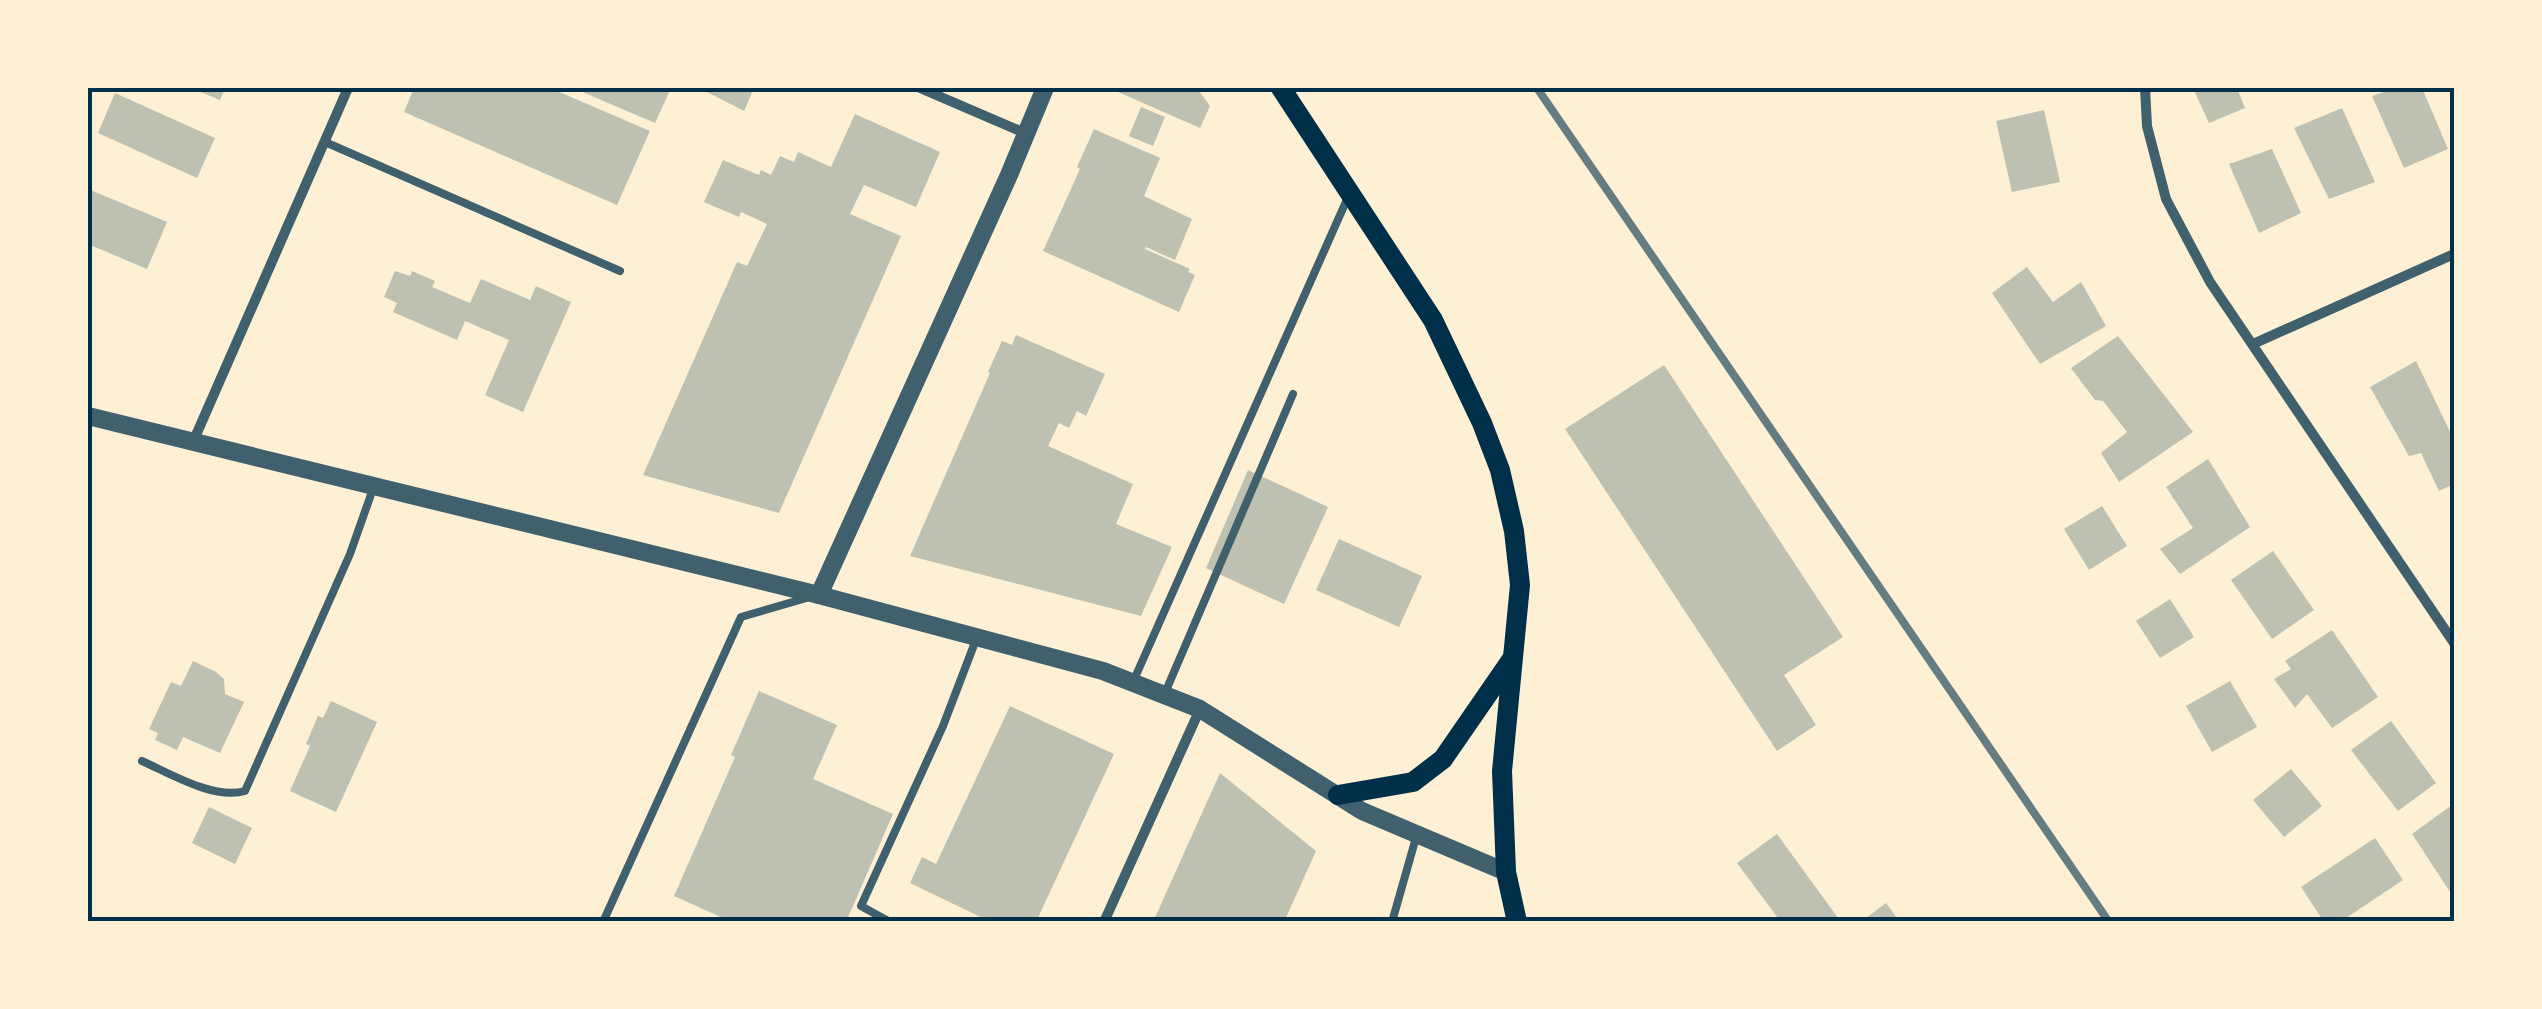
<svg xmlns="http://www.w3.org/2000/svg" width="2542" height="1009" font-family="Signika,sans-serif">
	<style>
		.building { fill: #bec0b2 }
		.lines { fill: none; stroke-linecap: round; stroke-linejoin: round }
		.service { stroke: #3f606c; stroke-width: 8 }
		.minor { stroke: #3f606c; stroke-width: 10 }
		.tertiary { stroke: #3f606c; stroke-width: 18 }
		.secondary { stroke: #003049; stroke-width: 20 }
		.rail { stroke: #657d81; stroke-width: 8 }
		.neatline { fill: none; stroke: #003049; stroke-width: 4 }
	</style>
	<rect width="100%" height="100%" fill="#fdf0d5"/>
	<g class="building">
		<path d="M191,88H225L220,100Z"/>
		<path d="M414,88H550L650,131L617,205L404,112Z"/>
		<path d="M573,88H671L655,123Z"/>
		<path d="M704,88H754L744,111L703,90Z"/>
		<path d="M1109,88H1197L1210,106L1200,128Z"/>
		<path d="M2193,88H2237L2245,108L2209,123Z"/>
		<path d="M2395,88H2422L2448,149L2404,168L2372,96Z"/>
		<path d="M115,93L215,138L197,178L98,133Z"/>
		<path d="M1141,107L1165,117L1153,146L1129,136Z"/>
		<path d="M2342,108L2375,182L2329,199L2294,128Z"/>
		<path d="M2044,110L2060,182L2012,192L1996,121Z"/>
		<path d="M855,114L940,152L916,207L864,185L850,214L901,236L779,513L643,475L737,262L747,266L767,224L741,212L739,217L704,202L723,160L759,175L761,170L771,175L780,156L794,162L798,152L831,167Z"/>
		<path d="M1094,129L1160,158L1144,196L1192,219L1175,260L1146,247L1145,249L1190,269L1188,272L1195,275L1179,312L1043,251L1080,169L1077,167Z"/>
		<path d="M2272,149L2301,213L2259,233L2229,164Z"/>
		<path d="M88,189L167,222L147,269L88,244Z"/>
		<path d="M2027,267L2053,302L2081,282L2106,326L2040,364L1992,293Z"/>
		<path d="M395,271L410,276L412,271L435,281L432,287L470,303L481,279L530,300L536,286L571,302L523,412L485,395L509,340L465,321L457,340L393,312L397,303L384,297Z"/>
		<path d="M1016,335L1105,374L1086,416L1077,411L1069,428L1059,423L1048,446L1133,484L1116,524L1172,547L1141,616L910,556L990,373L988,372L1002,341L1012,345Z"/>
		<path d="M2118,336L2193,432L2119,482L2101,453L2127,432L2103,401L2095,400L2071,368Z"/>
		<path d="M2416,361L2454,440V484L2439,491L2421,453L2409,456L2370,387Z"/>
		<path d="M1664,365L1843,637L1784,675L1816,725L1777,751L1565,429Z"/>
		<path d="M2208,459L2250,527L2180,574L2160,549L2193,528L2166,487Z"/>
		<path d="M1248,470L1328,507L1284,604L1206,568Z"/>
		<path d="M2102,506L2127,546L2089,570L2064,529Z"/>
		<path d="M1339,539L1422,576L1399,627L1316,590Z"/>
		<path d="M2273,551L2314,610L2272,639L2231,580Z"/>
		<path d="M2170,599L2194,637L2160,658L2136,621Z"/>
		<path d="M2332,630L2378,697L2332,728L2307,694L2295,708L2274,679L2291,669L2285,661Z"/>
		<path d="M193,661L216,672L224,679L225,694L244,702L220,753L183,737L177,750L155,740L158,733L149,729L171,682L181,686Z"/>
		<path d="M2230,681L2257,727L2212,752L2186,706Z"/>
		<path d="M759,691L837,725L813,779L893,814L846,922H732L674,896L735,757L731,755Z"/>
		<path d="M331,701L377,722L336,812L290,791L310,746L306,744L318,716L323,718Z"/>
		<path d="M1010,706L1114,754L1036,922H991L910,883L922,857L936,864Z"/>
		<path d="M2391,721L2436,783L2398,811L2351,750Z"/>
		<path d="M2291,769L2322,806L2284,837L2253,800Z"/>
		<path d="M1220,773L1316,851L1284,922H1153Z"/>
		<path d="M2452,805L2454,809V898L2412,834Z"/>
		<path d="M209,807L252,828L235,864L192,843Z"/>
		<path d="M1777,834L1841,922H1781L1737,863Z"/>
		<path d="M2375,838L2403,880L2340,922H2324L2301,887Z"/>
		<path d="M1886,903L1900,922H1861Z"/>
	</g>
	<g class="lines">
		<g class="service">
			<path d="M325,142L620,271"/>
			<path d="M1133,682L1348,197"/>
			<path d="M1165,693L1293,394"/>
			<path d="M142,761C171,774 214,800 245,791L350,554L374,486"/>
			<path d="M603,922L741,617L810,597"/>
			<path d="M890,922L861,906L943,726L977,637"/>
			<path d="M1392,922L1417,834"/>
		</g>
		<g class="minor">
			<path d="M920,88L1027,134"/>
			<path d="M2145,88L2147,126L2166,199L2210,282L2454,643"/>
			<path d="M2253,344L2454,254"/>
			<path d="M193,442L348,88"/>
			<path d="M1104,922L1200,709"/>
		</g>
		<g class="tertiary">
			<path d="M88,416L819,595L1103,671L1200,709L1362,811L1506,872"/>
			<path d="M819,595L1009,175L1045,88"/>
		</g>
		<g class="secondary">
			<path d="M1281,88L1433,320L1482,423L1500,470L1514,531L1520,585L1502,771L1506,872L1517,922"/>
			<path d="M1338,795L1413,782L1443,759L1512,659"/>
		</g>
		<path class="rail" d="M1537,88L2109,922"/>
	</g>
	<rect width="2542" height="1009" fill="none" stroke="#fdf0d5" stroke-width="180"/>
	<rect x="90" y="90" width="2362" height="829" class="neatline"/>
</svg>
